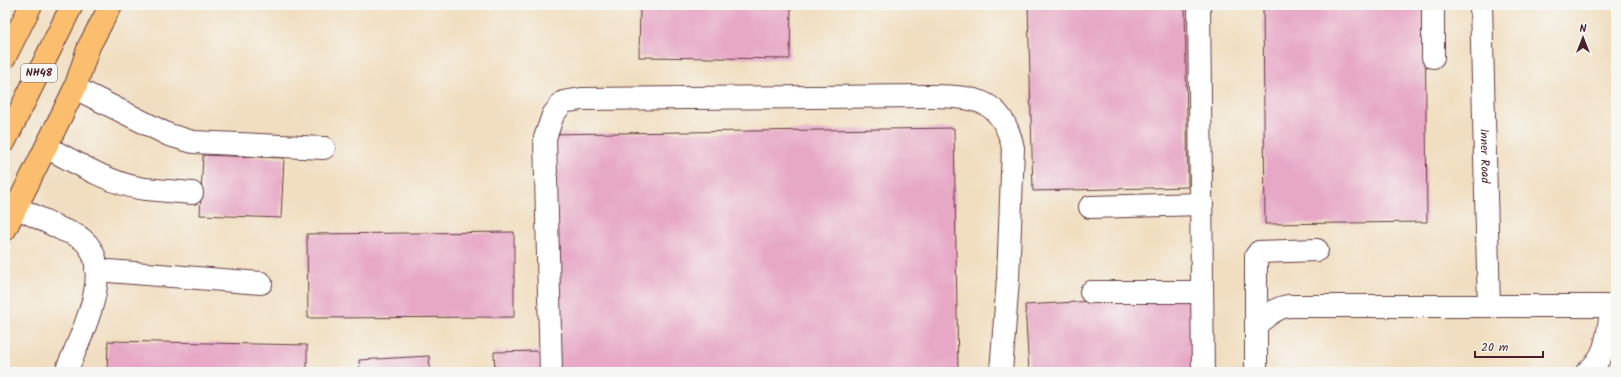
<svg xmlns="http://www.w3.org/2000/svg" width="1621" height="377" font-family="Kalam,sans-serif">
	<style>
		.building { fill: #e7a8c6 }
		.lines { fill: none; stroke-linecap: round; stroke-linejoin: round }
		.minor-casing { stroke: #633c41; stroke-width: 24 }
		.major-casing { stroke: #633c41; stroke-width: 24 }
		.highway-casing { stroke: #633c41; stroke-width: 24 }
		.minor { stroke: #fff; stroke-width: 22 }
		.major { stroke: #fbbe6e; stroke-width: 22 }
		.highway { stroke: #fbbe6e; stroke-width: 22 }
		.labels { text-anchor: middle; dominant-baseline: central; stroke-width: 3; stroke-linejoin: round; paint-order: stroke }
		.shield { fill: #f6f6f2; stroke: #7e6067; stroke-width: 1 }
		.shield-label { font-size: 11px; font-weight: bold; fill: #4a1f2b }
		.street-label { font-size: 12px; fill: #4a1f2b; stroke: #f6f6f2 }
	</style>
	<rect width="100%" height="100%" fill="#f6f6f2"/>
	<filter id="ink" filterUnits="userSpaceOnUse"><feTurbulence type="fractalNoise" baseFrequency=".025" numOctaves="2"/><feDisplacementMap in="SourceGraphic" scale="8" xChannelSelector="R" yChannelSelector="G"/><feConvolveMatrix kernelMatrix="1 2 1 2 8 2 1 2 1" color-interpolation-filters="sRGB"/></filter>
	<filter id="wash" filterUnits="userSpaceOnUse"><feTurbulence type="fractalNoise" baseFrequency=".012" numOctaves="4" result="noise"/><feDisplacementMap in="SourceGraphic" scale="16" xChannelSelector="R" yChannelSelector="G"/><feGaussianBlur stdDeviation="0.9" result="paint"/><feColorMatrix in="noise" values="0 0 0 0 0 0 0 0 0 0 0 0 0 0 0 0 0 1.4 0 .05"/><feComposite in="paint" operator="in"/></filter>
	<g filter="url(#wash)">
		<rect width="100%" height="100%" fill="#f1dec0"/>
		<g id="blocks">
			<g class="building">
				<path d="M640,5H791L790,59L639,57Z"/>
				<path d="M1028,5H1185L1188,187L1033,191Z"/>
				<path d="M1263,5H1425L1427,222L1265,224Z"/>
				<path d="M954,128L958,372H552L549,134Z"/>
				<path d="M203,155L284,158L281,218L200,215Z"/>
				<path d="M514,232V317L308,318L307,234Z"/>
				<path d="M1196,295L1200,372H1029L1025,305Z"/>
				<path d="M108,341L307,345V372H107Z"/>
				<path d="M540,351L541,372H495L494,352Z"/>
				<path d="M429,356L430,372H360L359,360Z"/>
			</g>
		</g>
	</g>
	<g filter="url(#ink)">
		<use href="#blocks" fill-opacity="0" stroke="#633c41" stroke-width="1"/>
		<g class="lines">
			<defs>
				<g id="minor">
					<path d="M1199,5L1203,372"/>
					<path id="s1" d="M1481,5L1489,306"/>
					<path d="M1433,57V5"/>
					<path d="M75,88L169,135L193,142L324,148"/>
					<path d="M46,147C75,162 107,182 139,188C157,191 175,191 192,193"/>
					<path d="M16,207C32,215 48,222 63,230C69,232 77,235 82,239C118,267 79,339 66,372"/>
					<path d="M1090,207L1202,204"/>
					<path d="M96,270L261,283"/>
					<path d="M1091,292H1202"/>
					<path d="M1256,325C1266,317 1276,307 1289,306H1616"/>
					<path d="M551,372L545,138L553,115L563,102L581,99L927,96C972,97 1002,96 1013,148L1008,279L1001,372"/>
					<path d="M1256,372V256L1259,252L1317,250"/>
					<path d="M1587,372C1609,354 1607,333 1612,306"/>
				</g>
				<path id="major" d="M5,230L75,88L89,46L111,5"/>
				<g id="highway">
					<path d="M5,57L31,5"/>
					<path d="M5,141L72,5"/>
				</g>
			</defs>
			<use href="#minor" class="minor-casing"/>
			<use href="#major" class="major-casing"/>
			<use href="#highway" class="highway-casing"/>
			<use href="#minor" class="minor"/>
			<use href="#major" class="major"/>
			<use href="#highway" class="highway"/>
		</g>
	</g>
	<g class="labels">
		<rect class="shield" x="21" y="64" width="36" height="18" rx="3"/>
		<g class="shield-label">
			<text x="39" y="73">NH48</text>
		</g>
		<g class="street-label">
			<text stroke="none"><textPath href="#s1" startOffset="151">Inner Road</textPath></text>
		</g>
	</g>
	<rect width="1621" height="377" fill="none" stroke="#f6f6f2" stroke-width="20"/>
	<g transform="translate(1583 38)" stroke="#f6f6f2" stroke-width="3" paint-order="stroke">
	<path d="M0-3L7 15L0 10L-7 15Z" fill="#4a1f2b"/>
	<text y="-6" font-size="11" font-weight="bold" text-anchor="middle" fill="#4a1f2b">N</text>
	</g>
	<path d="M1475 351v6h68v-6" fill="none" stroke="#4a1f2b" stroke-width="2"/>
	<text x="1481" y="351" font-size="12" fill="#4a1f2b" stroke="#f6f6f2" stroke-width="3" paint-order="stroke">20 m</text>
</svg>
